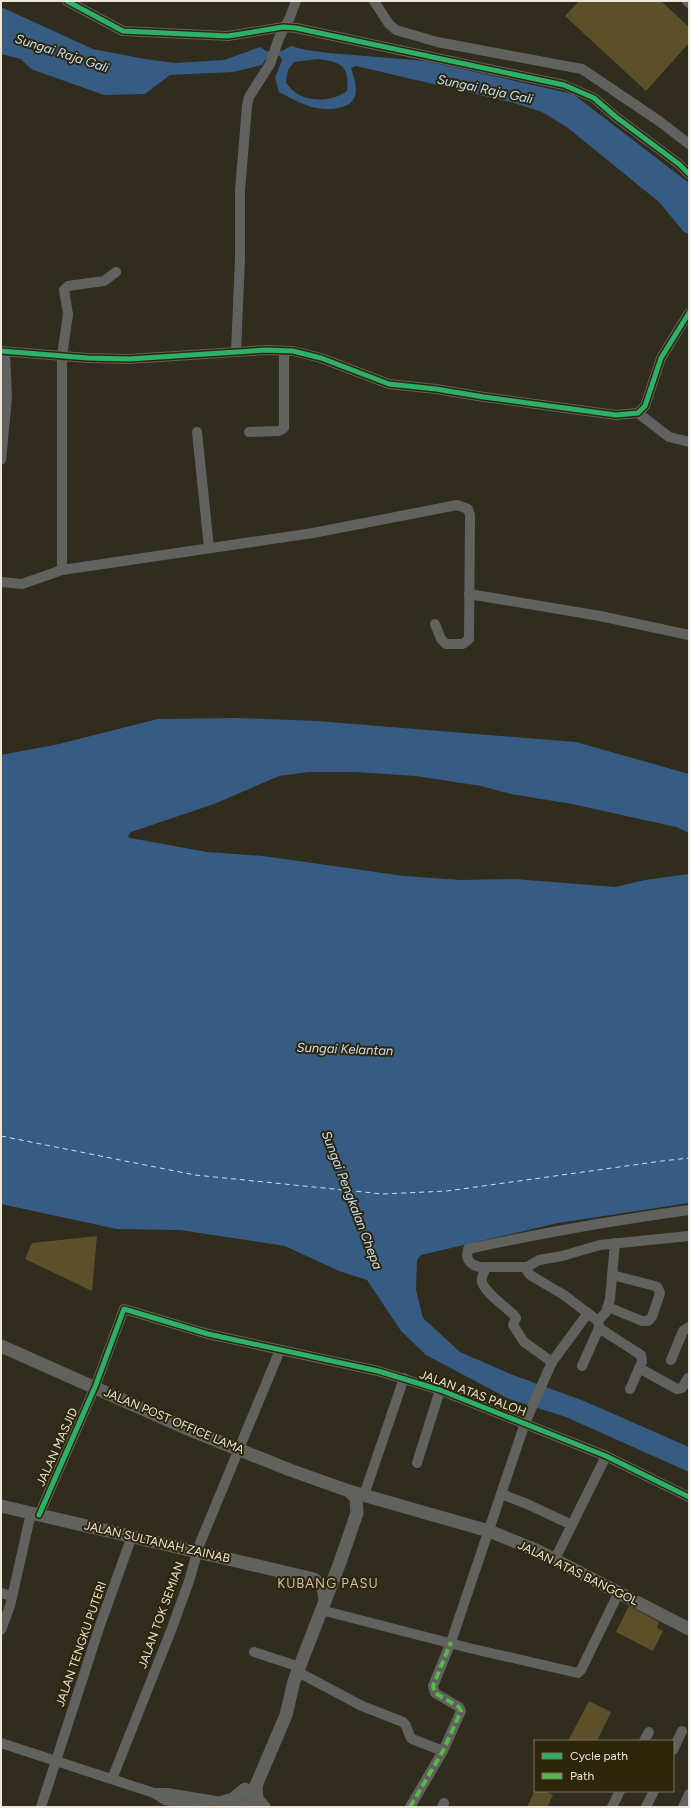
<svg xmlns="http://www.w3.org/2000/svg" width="690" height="1808" font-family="Figtree,sans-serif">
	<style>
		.green { fill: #5b5029 }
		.water { fill: #365c84; fill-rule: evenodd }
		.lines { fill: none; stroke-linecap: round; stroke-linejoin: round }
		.ferry { stroke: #c7e0fc; stroke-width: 1; stroke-dasharray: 5 4; stroke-linecap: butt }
		.minor { stroke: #616260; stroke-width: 10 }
		.major { stroke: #61625e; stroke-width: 13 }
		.quiet { stroke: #58b947; stroke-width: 4; stroke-dasharray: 8 4; stroke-linecap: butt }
		.cycleway-casing { stroke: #2e260b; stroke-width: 8 }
		.cycleway { stroke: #2db169; stroke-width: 5 }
		.labels { text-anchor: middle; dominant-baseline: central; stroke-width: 4; stroke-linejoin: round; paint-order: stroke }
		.street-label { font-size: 12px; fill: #ece7d8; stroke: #2e260b }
		.water-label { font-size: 13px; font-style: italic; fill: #c7e0fc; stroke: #2e260b }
		.neighbourhood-label { font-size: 13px; letter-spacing: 1px; fill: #cdc4a5; stroke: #2e260b }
	</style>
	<rect width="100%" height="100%" fill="#302c1e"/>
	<g class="green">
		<path d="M579,1H661L689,27V43L646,91L565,16Z"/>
		<path d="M97,1236L92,1291L25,1259L32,1243Z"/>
		<path d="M629,1606L659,1622L657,1628L663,1631L653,1651L616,1632Z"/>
		<path d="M589,1701L611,1712L597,1741H568Z"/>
		<path d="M535,1790L544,1791L553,1795L547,1807H527Z"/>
	</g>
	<g class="water">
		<path d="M1,7L93,49L145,59L175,63L224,60L260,47L266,51H282L291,46L306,50L329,53L426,61L573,94L689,183V234L684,232L659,202L568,128L542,112L514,103L356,66L351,68C356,82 361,100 345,106C322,115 299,103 279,92L275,78L282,60L280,56H268L262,65L233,72L170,75L145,94L104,95L31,69L21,59L1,54ZM318,59C341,62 350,66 347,91C329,104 297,103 286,82L288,70L294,62Z"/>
		<path d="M238,718L317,721L576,742L689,774V833L676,827L572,804L511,794L481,786L416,776L355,772H309L279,776L214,804L131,832L128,836L130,838L207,852L263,856L404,876L461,880L515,879L615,887L645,880L689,874V1203L558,1223L421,1255L417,1260L416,1290L423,1318L460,1352L513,1375L584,1401L689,1447V1472L566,1417L509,1399L426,1355L401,1331L367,1280L339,1271L285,1246L180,1230L117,1229L1,1204V755L59,744L158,719Z"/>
	</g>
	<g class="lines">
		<path class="ferry" d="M1,1136L195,1175L383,1194L447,1191L662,1161L689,1158"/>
		<g class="minor">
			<path d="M67,1L123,31L228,36L283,27L296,28L564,85L594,98L616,117L679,164L689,174"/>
			<path d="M374,1L389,24L396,30L437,42L582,69L659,121L689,144"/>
			<path d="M687,1L689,3"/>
			<path d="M1,351L88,358L129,359L266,350L293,351L321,358L389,384L436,389L484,397L616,415L638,413L645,406L661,358L689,313"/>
			<path d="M236,352L240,258V190L247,106L249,97L270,64L279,38L290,17L296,1"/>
			<path d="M638,413L669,437L689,442"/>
			<path d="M197,432L209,548"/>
			<path d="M249,432L279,431L284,428V351"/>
			<path d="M1,460L7,398L5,352"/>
			<path d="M62,570V356L68,314L64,290L68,286L104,281L116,272"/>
			<path d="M1,582L22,584L62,570L313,533L457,505L468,509L470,515L469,639L463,644H446L441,639L435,624"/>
			<path d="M469,594L600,616L689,635"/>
			<path d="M486,1267C478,1268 469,1265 467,1256L468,1249C542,1233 615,1220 689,1210"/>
			<path d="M527,1267H486C484,1272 481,1277 482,1282C485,1293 506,1307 514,1315L516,1318L513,1325L524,1342L552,1362"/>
			<path d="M608,1307L642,1321H648L652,1317L660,1293L658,1288L655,1286L612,1275"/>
			<path d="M598,1321L564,1295L530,1275L527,1271V1267L539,1260L562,1256L600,1245L689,1236"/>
			<path d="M599,1328L641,1355L642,1362L630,1389"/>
			<path d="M671,1360L683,1331L689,1327"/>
			<path d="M582,1366L599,1328L598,1321L606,1312L610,1299L615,1243"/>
			<path d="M639,1368L677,1389L682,1388L688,1378"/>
			<path d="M417,1463L440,1390"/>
			<path d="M501,1494L527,1504L572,1525"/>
			<path d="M364,1495L404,1378"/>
			<path d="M39,1515L95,1387L124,1309L208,1334L378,1371L440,1390L606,1456L689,1497"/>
			<path d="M555,1559L606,1456"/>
			<path d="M1,1593L12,1596"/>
			<path d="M321,1610L469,1648L578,1673L581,1670L619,1592"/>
			<path d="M1,1630L10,1606L31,1513"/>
			<path d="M254,1652L300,1667"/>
			<path d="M298,1672L362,1706L403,1722C409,1727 407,1734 412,1739L443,1751"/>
			<path d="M644,1741L649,1732"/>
			<path d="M1,1743L154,1793L165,1800L208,1807"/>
			<path d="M673,1750L682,1731"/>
			<path d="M112,1779L172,1628L189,1581L200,1543L280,1350"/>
			<path d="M154,1793H168L251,1807"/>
			<path d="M41,1807L99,1628L132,1536"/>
			<path d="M410,1807L443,1751L461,1711L459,1707L435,1693L433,1686L451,1642L525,1423L552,1362L588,1313"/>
			<path d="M442,1807L444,1803"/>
			<path d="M612,1807L620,1791"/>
			<path d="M646,1807L654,1791"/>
			<path d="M683,1807L689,1794"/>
		</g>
		<g class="major">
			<path d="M1,1346L190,1430L290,1470L349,1491L489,1531L536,1550L689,1629"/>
			<path d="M1,1506L314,1579L323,1586L325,1600"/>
			<path d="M256,1786L257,1799L264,1807"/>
			<path d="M223,1802L233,1799L245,1789"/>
			<path d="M204,1806L206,1807"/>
			<path d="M247,1807L286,1715L294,1681L339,1565L357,1513L356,1498L349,1491"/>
		</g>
		<path class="quiet" d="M410,1807L443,1751L461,1711L459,1707L435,1693L433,1686L451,1642"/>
		<defs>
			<g id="cycleway">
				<path d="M67,1L123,31L228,36L283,27L296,28L564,85L594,98L616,117L679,164L689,174"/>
				<path d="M1,351L88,358L129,359L266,350L293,351L321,358L389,384L436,389L484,397L616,415L638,413L645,406L661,358L689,313"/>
				<path d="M39,1515L95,1387L124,1309L208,1334L378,1371L440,1390L606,1456L689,1497"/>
			</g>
		</defs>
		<use href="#cycleway" class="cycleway-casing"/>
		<use href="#cycleway" class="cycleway"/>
	</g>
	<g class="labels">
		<g class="street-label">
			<text transform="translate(473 1393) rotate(20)">JALAN ATAS PALOH</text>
			<text transform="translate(174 1421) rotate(23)">JALAN POST OFFICE LAMA</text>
			<text transform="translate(57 1447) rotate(-66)">JALAN MASJID</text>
			<text transform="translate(157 1542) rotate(13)">JALAN SULTANAH ZAINAB</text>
			<text transform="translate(578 1573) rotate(26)">JALAN ATAS BANGGOL</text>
			<text transform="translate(161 1615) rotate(-70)">JALAN TOK SEMIAN</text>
			<text transform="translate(81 1644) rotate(-71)">JALAN TENGKU PUTERI</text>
		</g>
		<g class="water-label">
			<text transform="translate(62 53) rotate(18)">Sungai Raja Gali</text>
			<text transform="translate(485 89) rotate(12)">Sungai Raja Gali</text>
			<text transform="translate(345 1049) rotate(2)">Sungai Kelantan</text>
			<text transform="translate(352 1200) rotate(69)">Sungai Pengkalan Chepa</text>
		</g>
		<g class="neighbourhood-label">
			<text x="328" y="1583">KUBANG PASU</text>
		</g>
	</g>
	<rect width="690" height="1808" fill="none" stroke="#ece7d8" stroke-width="4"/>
	<rect x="534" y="1740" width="140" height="52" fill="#2e260b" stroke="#7a735d"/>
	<rect x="542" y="1753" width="20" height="6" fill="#2db169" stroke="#7a735d"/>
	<text x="570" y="1760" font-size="12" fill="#ece7d8">Cycle path</text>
	<rect x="542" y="1773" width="20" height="6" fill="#58b947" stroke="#7a735d"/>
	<text x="570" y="1780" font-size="12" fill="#ece7d8">Path</text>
</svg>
